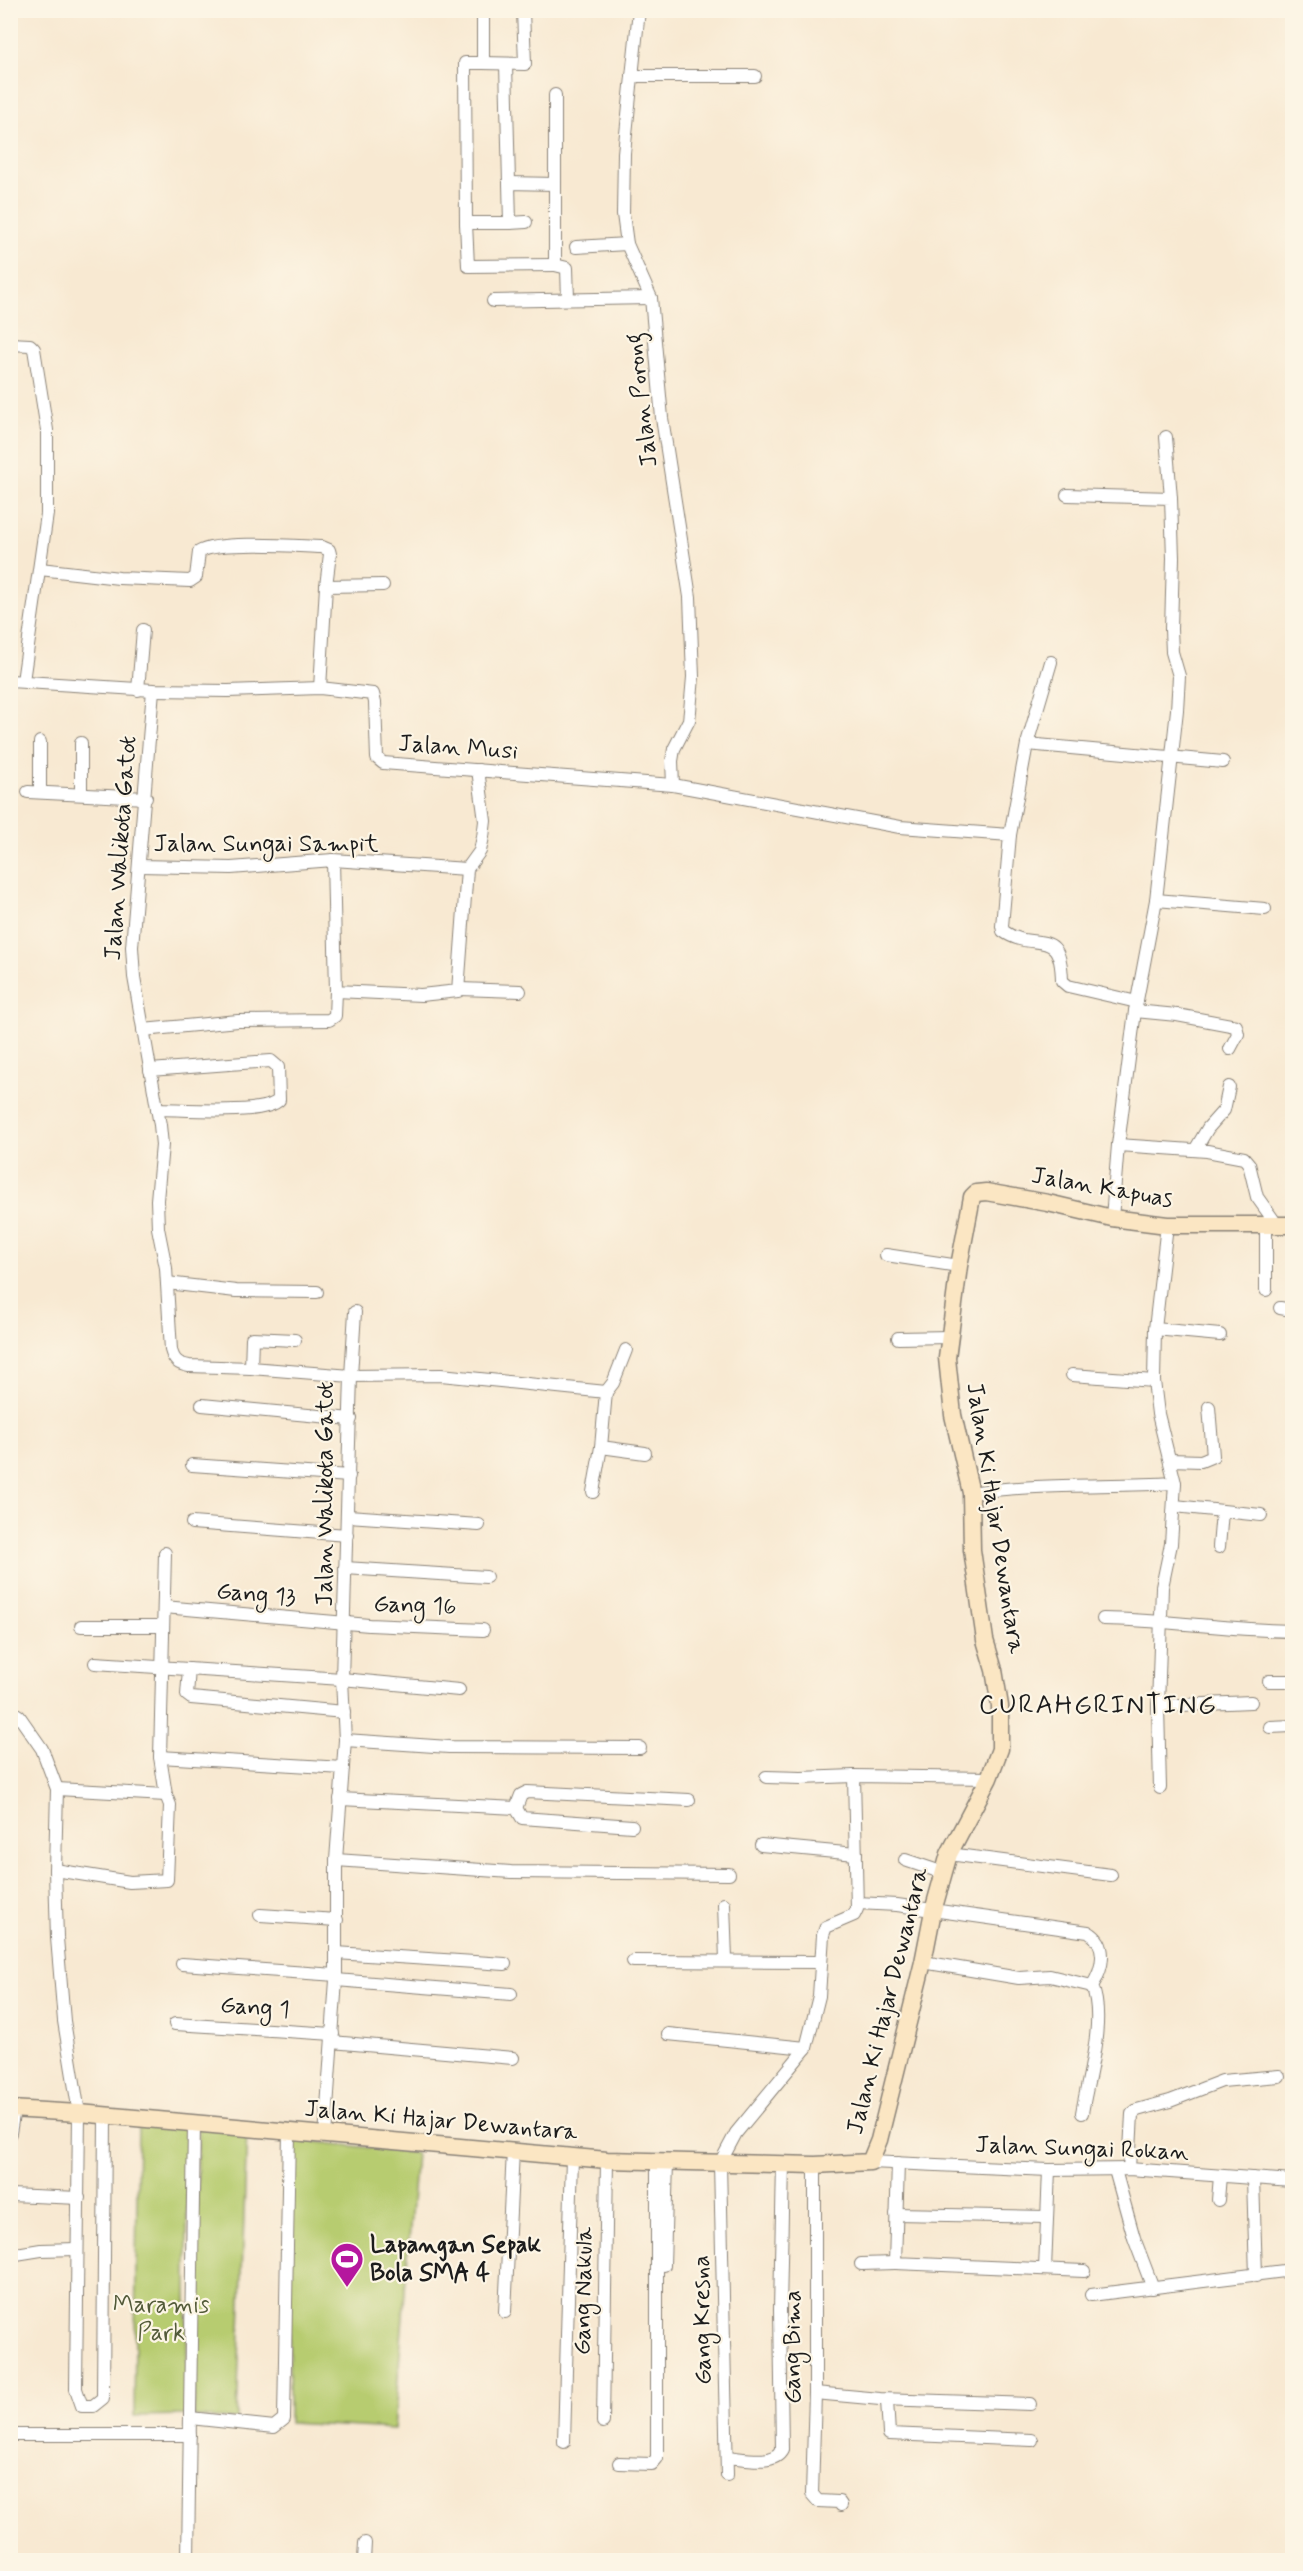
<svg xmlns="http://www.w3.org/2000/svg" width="1303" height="2571" font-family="Mynerve,sans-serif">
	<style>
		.park { fill: #b7cc70; stroke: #6a7446; stroke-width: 1.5 }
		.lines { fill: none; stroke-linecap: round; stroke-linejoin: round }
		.street-casing { stroke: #8a8277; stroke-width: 14 }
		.secondary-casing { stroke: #8a8277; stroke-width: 19 }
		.street { stroke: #fff; stroke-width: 12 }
		.secondary { stroke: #fbe6c3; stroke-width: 16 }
		.labels { text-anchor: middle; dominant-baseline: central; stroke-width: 4.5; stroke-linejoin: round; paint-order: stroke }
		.street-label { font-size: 24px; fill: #1c1c1c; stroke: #fcf5e5 }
		.poi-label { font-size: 24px; font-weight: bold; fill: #1c1c1c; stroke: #fcf5e5; text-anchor: start }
		.park-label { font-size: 24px; fill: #525a39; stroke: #fcf5e5 }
		.quarter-label { font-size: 27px; letter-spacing: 1.5px; fill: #1c1c1c; stroke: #fcf5e5 }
	</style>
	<rect width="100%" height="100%" fill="#fcf5e5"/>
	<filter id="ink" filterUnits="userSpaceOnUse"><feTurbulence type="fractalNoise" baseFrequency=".0167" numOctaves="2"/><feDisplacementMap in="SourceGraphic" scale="12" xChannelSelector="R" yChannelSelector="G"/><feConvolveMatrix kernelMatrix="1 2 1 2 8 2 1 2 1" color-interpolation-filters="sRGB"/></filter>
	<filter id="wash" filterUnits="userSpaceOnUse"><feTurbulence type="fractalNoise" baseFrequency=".008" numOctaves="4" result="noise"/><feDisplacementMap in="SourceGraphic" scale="24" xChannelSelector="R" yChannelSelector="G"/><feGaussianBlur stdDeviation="1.35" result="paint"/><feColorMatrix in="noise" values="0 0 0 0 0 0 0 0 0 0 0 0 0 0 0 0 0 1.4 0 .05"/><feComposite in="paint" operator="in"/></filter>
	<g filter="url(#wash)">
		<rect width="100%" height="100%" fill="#f8e9d2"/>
		<g class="park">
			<path d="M138,2124L187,2126V2415L134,2416Z"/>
			<path d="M198,2125L247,2128L237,2419L194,2417Z"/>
			<path d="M290,2139L416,2153L394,2429L289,2423Z"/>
		</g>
	</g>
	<g filter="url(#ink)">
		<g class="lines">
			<defs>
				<g id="street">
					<path d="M639,10L624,153L623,214L627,244L651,298L662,418L690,597L693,677L690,711L689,720L674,749L672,761L673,785"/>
					<path d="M483,63L525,64L523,10"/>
					<path d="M506,64L509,183"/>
					<path d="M632,76H755"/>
					<path d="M555,95V265L567,268L568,299"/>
					<path d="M526,222L510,223L509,183L555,184"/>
					<path d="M466,223L465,63H483V10"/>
					<path d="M510,223H466L468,266L555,265"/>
					<path d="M576,247L627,244"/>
					<path d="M493,301L651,298"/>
					<path d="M10,344L30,345L34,349L47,430V514L23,681"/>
					<path d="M1166,437L1171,498"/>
					<path d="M1067,495L1171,498L1173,558L1171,629L1172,652L1179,676L1177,710L1156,900L1135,1011L1118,1145L1112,1218"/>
					<path d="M40,569L119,578L190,581L196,577L199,552C217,540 297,546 322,547L329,550L330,554L326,586L320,688"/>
					<path d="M326,586L383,585"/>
					<path d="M10,681L153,690L228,691L320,688L373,694L375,702L377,758L383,763L673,785L900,827L1010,835L1002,926L1003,931C1035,954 1061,923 1062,981L1068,986L1137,1002"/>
					<path d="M138,690L143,630"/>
					<path d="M153,690L132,947L134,977L160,1125L162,1145L157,1200L158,1228L166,1268L171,1350C174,1361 178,1364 189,1366L251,1368L351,1376L342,1679L345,1740L336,1860V1980L325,2136"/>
					<path d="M1027,744L1223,762"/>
					<path d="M28,792L146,798"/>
					<path d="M40,792V742"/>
					<path d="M81,794V743"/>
					<path d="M1010,835L1027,744L1051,662"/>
					<path d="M333,860L336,991L421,995L458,991L467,869L480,851L483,837L485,821L478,770"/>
					<path d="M140,866L231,868L333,860L467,869"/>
					<path d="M1156,900L1265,909"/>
					<path d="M460,989L520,991"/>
					<path d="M1135,1011L1177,1015L1236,1026L1238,1034L1230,1049"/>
					<path d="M143,1030L238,1021L329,1020L335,1016L336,991"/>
					<path d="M150,1070L271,1061L278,1067L279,1100C263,1116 182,1109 157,1109"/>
					<path d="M1118,1145L1207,1151L1244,1158L1249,1164L1257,1197L1277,1225"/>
					<path d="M1195,1150L1208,1128L1224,1110L1229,1087"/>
					<path d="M1266,1226V1290"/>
					<path d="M886,1255L959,1266"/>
					<path d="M167,1283L236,1291L317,1292"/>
					<path d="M1280,1308L1292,1310"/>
					<path d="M355,1312L351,1376L441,1375L606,1392L601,1447L645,1453"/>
					<path d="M1155,1329L1220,1335"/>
					<path d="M898,1338L949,1337"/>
					<path d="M251,1368L252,1338L295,1340"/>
					<path d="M1072,1375L1154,1381"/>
					<path d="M606,1392L613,1383L626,1350"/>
					<path d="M202,1405L351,1419"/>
					<path d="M1170,1460L1201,1461L1213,1456L1209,1407"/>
					<path d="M192,1465L349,1476"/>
					<path d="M593,1492L601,1447"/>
					<path d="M971,1493C1039,1483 1107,1487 1175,1483"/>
					<path d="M1175,1506L1261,1515"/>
					<path d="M348,1516L479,1525"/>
					<path d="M192,1523L347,1535"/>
					<path d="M1219,1547L1222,1512"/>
					<path d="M345,1568L486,1577"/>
					<path d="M164,1607L369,1625L483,1630"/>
					<path d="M1103,1619C1167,1620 1229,1630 1292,1631"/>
					<path d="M81,1626H163"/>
					<path d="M95,1663L342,1679L459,1690"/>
					<path d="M189,1669L187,1695L191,1698L344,1712"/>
					<path d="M1269,1681H1292"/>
					<path d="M1158,1706L1251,1702"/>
					<path d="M10,1710L19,1716L42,1749L57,1789L55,1870L57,1938L64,2021L79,2113L76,2389L82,2406H93L103,2398L105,2117"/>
					<path d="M1270,1727L1292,1726"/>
					<path d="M345,1740L449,1747L640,1748"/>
					<path d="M160,1757L343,1768"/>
					<path d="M766,1777L801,1778L854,1776"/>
					<path d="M1160,1788L1158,1706L1162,1587L1171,1544L1175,1483L1158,1414L1154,1381L1155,1329L1167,1225"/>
					<path d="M57,1789L166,1795"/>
					<path d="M340,1799L516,1808L522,1818L632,1826"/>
					<path d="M516,1808L521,1795L527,1792L689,1800"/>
					<path d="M761,1845L856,1854"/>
					<path d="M949,1854L1111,1875"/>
					<path d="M336,1860L511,1872L729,1874"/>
					<path d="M905,1860L944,1873"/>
					<path d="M55,1870L130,1882L167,1880L170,1805L166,1795L160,1757L165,1553"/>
					<path d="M857,1903L897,1905L1088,1932C1109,1944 1103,1969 1092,1986"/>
					<path d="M724,1904L726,1960"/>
					<path d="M260,1915L337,1920"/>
					<path d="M336,1953L505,1964"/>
					<path d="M633,1961L820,1962"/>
					<path d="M923,1962L1019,1978L1050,1976L1092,1986C1106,2019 1088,2077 1082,2113"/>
					<path d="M182,1964L336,1975"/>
					<path d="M336,1980L511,1994"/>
					<path d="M175,2024L333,2034"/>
					<path d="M668,2034L806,2048"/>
					<path d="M332,2042L513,2058"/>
					<path d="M10,2133L14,2109"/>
					<path d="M870,2162L1049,2170L1129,2169L1292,2181"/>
					<path d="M898,2163L895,2263L1084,2271"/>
					<path d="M815,2165V2393L812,2494L818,2501L839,2502L841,2505"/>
					<path d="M1129,2169L1132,2114L1137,2110L1170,2101L1222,2081L1279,2076"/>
					<path d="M1115,2170L1134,2238L1153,2288"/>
					<path d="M1253,2178L1256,2276"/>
					<path d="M10,2195L79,2198"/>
					<path d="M1218,2200L1220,2176"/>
					<path d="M896,2214L1047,2217"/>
					<path d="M10,2255L41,2250L76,2249"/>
					<path d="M861,2264L895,2263"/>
					<path d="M664,2265L667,2162"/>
					<path d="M1045,2269L1049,2170"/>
					<path d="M1091,2295L1292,2270"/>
					<path d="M505,2312L513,2151"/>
					<path d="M815,2393L880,2399L1030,2404"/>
					<path d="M887,2400L889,2434L1032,2440"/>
					<path d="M190,2418L274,2427L284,2419L289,2131"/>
					<path d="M603,2422L607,2160"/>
					<path d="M10,2435H190"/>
					<path d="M564,2442L572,2157"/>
					<path d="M727,2457C742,2458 774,2466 782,2450L780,2310L783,2164"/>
					<path d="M619,2463L652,2464L657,2458V2162"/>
					<path d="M727,2475L720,2163L736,2133L806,2048L819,1996L823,1935L826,1927L854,1915L857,1909L854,1776L989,1778"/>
					<path d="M188,2560L194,2123"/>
					<path d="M364,2560L365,2543"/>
				</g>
				<path id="secondary" d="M10,2109L79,2113L607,2160L815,2165L870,2162L879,2140L923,1962L933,1911L949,1854L989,1778L1000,1749V1706L994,1670L985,1640L972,1550L971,1493L953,1415L947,1358L959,1266L972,1197L976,1193L986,1192L1048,1203L1112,1218L1167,1225H1292"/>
			</defs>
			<use href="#street" class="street-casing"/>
			<use href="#secondary" class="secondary-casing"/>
			<use href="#street" class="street"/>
			<use href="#secondary" class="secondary"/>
		</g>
	</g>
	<defs>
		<symbol id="stadium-pin" viewBox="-11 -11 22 30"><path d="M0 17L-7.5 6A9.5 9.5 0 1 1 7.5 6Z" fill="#b5179e" stroke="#fcf5e5"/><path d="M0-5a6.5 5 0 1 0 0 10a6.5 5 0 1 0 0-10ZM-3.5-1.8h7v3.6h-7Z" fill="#fff"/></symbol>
	</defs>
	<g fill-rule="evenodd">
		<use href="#stadium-pin" x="328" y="2240" width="38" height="52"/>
	</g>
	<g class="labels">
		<g class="street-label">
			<text transform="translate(642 400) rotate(-97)">Jalan Porong</text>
			<text transform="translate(458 748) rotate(4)">Jalan Musi</text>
			<text x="266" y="844">Jalan Sungai Sampit</text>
			<text transform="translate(121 848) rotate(-86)">Jalan Walikota Gatot</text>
			<text transform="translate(1102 1188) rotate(10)">Jalan Kapuas</text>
			<text transform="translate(325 1494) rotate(-90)">Jalan Walikota Gatot</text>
			<text transform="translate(995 1518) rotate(81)">Jalan Ki Hajar Dewantara</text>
			<text transform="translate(256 1595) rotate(5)">Gang 13</text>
			<text transform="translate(415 1606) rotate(2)">Gang 16</text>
			<text transform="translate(888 2001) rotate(-76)">Jalan Ki Hajar Dewantara</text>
			<text transform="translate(255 2008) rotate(4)">Gang 1</text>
			<text transform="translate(441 2121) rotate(5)">Jalan Ki Hajar Dewantara</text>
			<text transform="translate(1082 2149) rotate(2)">Jalan Sungai Rokan</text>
			<text transform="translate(584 2291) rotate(-89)">Gang Nakula</text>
			<text transform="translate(703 2320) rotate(-91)">Gang Kresna</text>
			<text transform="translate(793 2347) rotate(-90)">Gang Bima</text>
		</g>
		<g class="poi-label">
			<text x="370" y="2245">Lapangan Sepak<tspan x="370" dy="28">Bola SMA 4</tspan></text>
		</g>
		<g class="park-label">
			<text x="161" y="2305">Maramis<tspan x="161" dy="28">Park</tspan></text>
		</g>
		<g class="quarter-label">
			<text x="1098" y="1705">CURAHGRINTING</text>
		</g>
	</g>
	<rect width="1303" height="2571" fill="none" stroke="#fcf5e5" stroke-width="36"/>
</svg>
